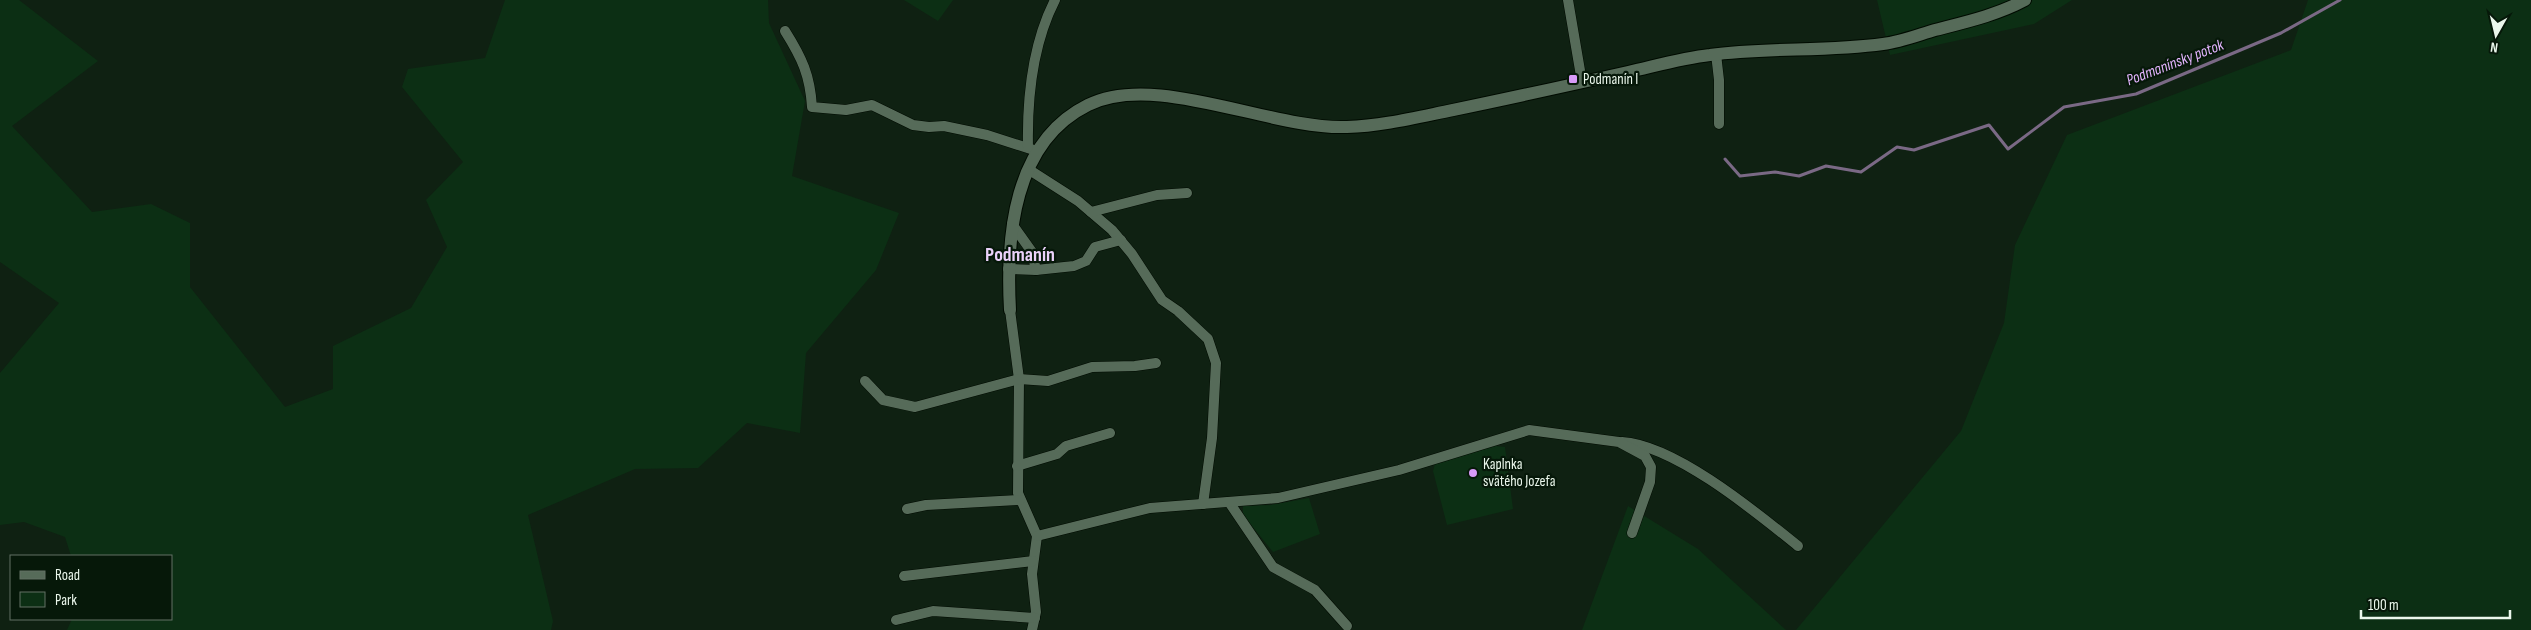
<svg xmlns="http://www.w3.org/2000/svg" width="2531" height="630" font-family="'Sofia Sans Condensed',sans-serif">
	<style>
		.green { fill: #0c2f14 }
		.lines { fill: none; stroke-linecap: round; stroke-linejoin: round }
		.stream { stroke: #7a6985; stroke-width: 3 }
		.minor-casing { stroke: #000b01; stroke-width: 11 }
		.tertiary-casing { stroke: #000b01; stroke-width: 14 }
		.minor { stroke: #566b59; stroke-width: 10 }
		.tertiary { stroke: #566b59; stroke-width: 12 }
		.poi-dot { fill: #d89bf8; stroke: #061809; stroke-width: 2 }
		.labels { text-anchor: middle; dominant-baseline: central; stroke-width: 4.5; stroke-linejoin: round; paint-order: stroke }
		.poi-label { font-size: 15px; fill: #ebf7ec; stroke: #061809; text-anchor: start }
		.water-label { font-size: 16px; font-style: italic; fill: #e4b4ff; stroke: #061809 }
		.district-label { font-size: 20px; font-weight: bold; fill: #ebd2fa; stroke: #061809 }
	</style>
	<rect width="100%" height="100%" fill="#0f2112"/>
	<g class="green">
		<path d="M0,0H19L98,61L12,126L92,212L151,204L190,223V287L285,407L333,389V346L411,308L447,247L426,200L463,162L402,87L408,69L485,58L505,0H768L769,23L805,101L792,176L899,213L876,270L806,353L800,433L747,423L698,468L635,469L528,515L553,621L551,630H67L72,619H171V556H71L65,537L24,522L0,525V373L59,303L0,262Z"/>
		<path d="M904,0H953L938,21Z"/>
		<path d="M1877,0H2072L2034,24L1890,55Z"/>
		<path d="M2308,0H2531V630H1796L1961,431L2004,323L2015,245L2067,135L2291,50Z"/>
		<path d="M1495,446L1505,447L1513,509L1447,525L1433,471L1435,464Z"/>
		<path d="M1309,498L1320,534L1273,552L1243,515V506L1271,505Z"/>
		<path d="M1628,506L1698,549L1786,630H1582Z"/>
	</g>
	<g class="lines">
		<path class="stream" d="M1725,159L1740,176L1775,172L1799,176L1826,166L1861,172L1897,147L1914,150L1989,125L2008,149L2064,107L2136,94L2281,33L2340,0"/>
		<defs>
			<g id="minor">
				<path d="M1568,0L1582,82"/>
				<path d="M785,31C802,58 810,75 812,107L846,110L872,105L913,125L929,127L944,126L987,135L1037,151"/>
				<path d="M1716,54L1719,80V124"/>
				<path d="M1028,147C1027,98 1033,43 1055,0"/>
				<path d="M1028,169L1078,201L1112,230L1132,254L1162,300L1178,311L1208,339L1216,363L1212,438L1203,504"/>
				<path d="M1091,212L1157,195L1187,193"/>
				<path d="M1008,269L1036,270L1032,252L1012,224"/>
				<path d="M1036,270L1074,266L1086,261L1095,247L1121,240"/>
				<path d="M1010,310L1019,379L1018,493L1037,536L1032,574L1036,612L1032,630"/>
				<path d="M865,381L883,400L915,407L1019,379L1048,381L1092,367L1135,366L1156,363"/>
				<path d="M1622,442C1675,445 1757,513 1798,546"/>
				<path d="M1017,466L1057,454L1066,446L1110,433"/>
				<path d="M1229,502L1273,567L1315,590L1347,626"/>
				<path d="M907,509L926,505L1020,500"/>
				<path d="M1037,536L1150,508L1278,498L1399,470L1529,430L1619,442L1645,456L1651,467L1650,482L1632,533"/>
				<path d="M904,576L1033,561"/>
				<path d="M896,620L933,611L1035,618"/>
			</g>
			<path id="tertiary" d="M1010,310C1006,237 1013,142 1088,105C1156,71 1271,130 1347,127C1382,126 1418,117 1453,110C1511,98 1570,85 1628,72C1655,66 1683,58 1710,55C1767,47 1826,52 1883,44C1900,42 1918,35 1935,30C1966,22 1997,15 2025,0"/>
		</defs>
		<use href="#minor" class="minor-casing"/>
		<use href="#tertiary" class="tertiary-casing"/>
		<use href="#minor" class="minor"/>
		<use href="#tertiary" class="tertiary"/>
	</g>
	<g class="poi-dot">
		<rect x="1568" y="74" width="10" height="10" rx="2.5"/>
		<circle cx="1473" cy="473" r="5"/>
	</g>
	<g class="labels">
		<g class="poi-label">
			<text x="1583" y="79">Podmanín I</text>
			<text x="1483" y="464">Kaplnka<tspan x="1483" dy="17">svätého Jozefa</tspan></text>
		</g>
		<g class="water-label">
			<text transform="translate(2175 63) rotate(-21)">Podmanínsky potok</text>
		</g>
		<g class="district-label">
			<text x="1020" y="255">Podmanín</text>
		</g>
	</g>
	<rect x="10" y="555" width="162" height="65" fill="#061809" stroke="#627164"/>
	<rect x="20" y="571" width="25" height="8" fill="#566b59" stroke="#627164"/>
	<text x="55" y="580" font-size="15" fill="#ebf7ec">Road</text>
	<rect x="20" y="592" width="25" height="15" fill="#0c2f14" stroke="#627164"/>
	<text x="55" y="605" font-size="15" fill="#ebf7ec">Park</text>
	<g transform="translate(2496 35) rotate(188)" stroke="#061809" stroke-width="4" paint-order="stroke">
	<path d="M0-4L9 19L0 12L-9 19Z" fill="#ebf7ec"/>
	<text y="-8" font-size="14" font-weight="bold" text-anchor="middle" fill="#ebf7ec">N</text>
	</g>
	<path d="M2361 610v8h149v-8" fill="none" stroke="#ebf7ec" stroke-width="2.5"/>
	<text x="2368" y="610" font-size="15" fill="#ebf7ec" stroke="#061809" stroke-width="4" paint-order="stroke">100 m</text>
</svg>
